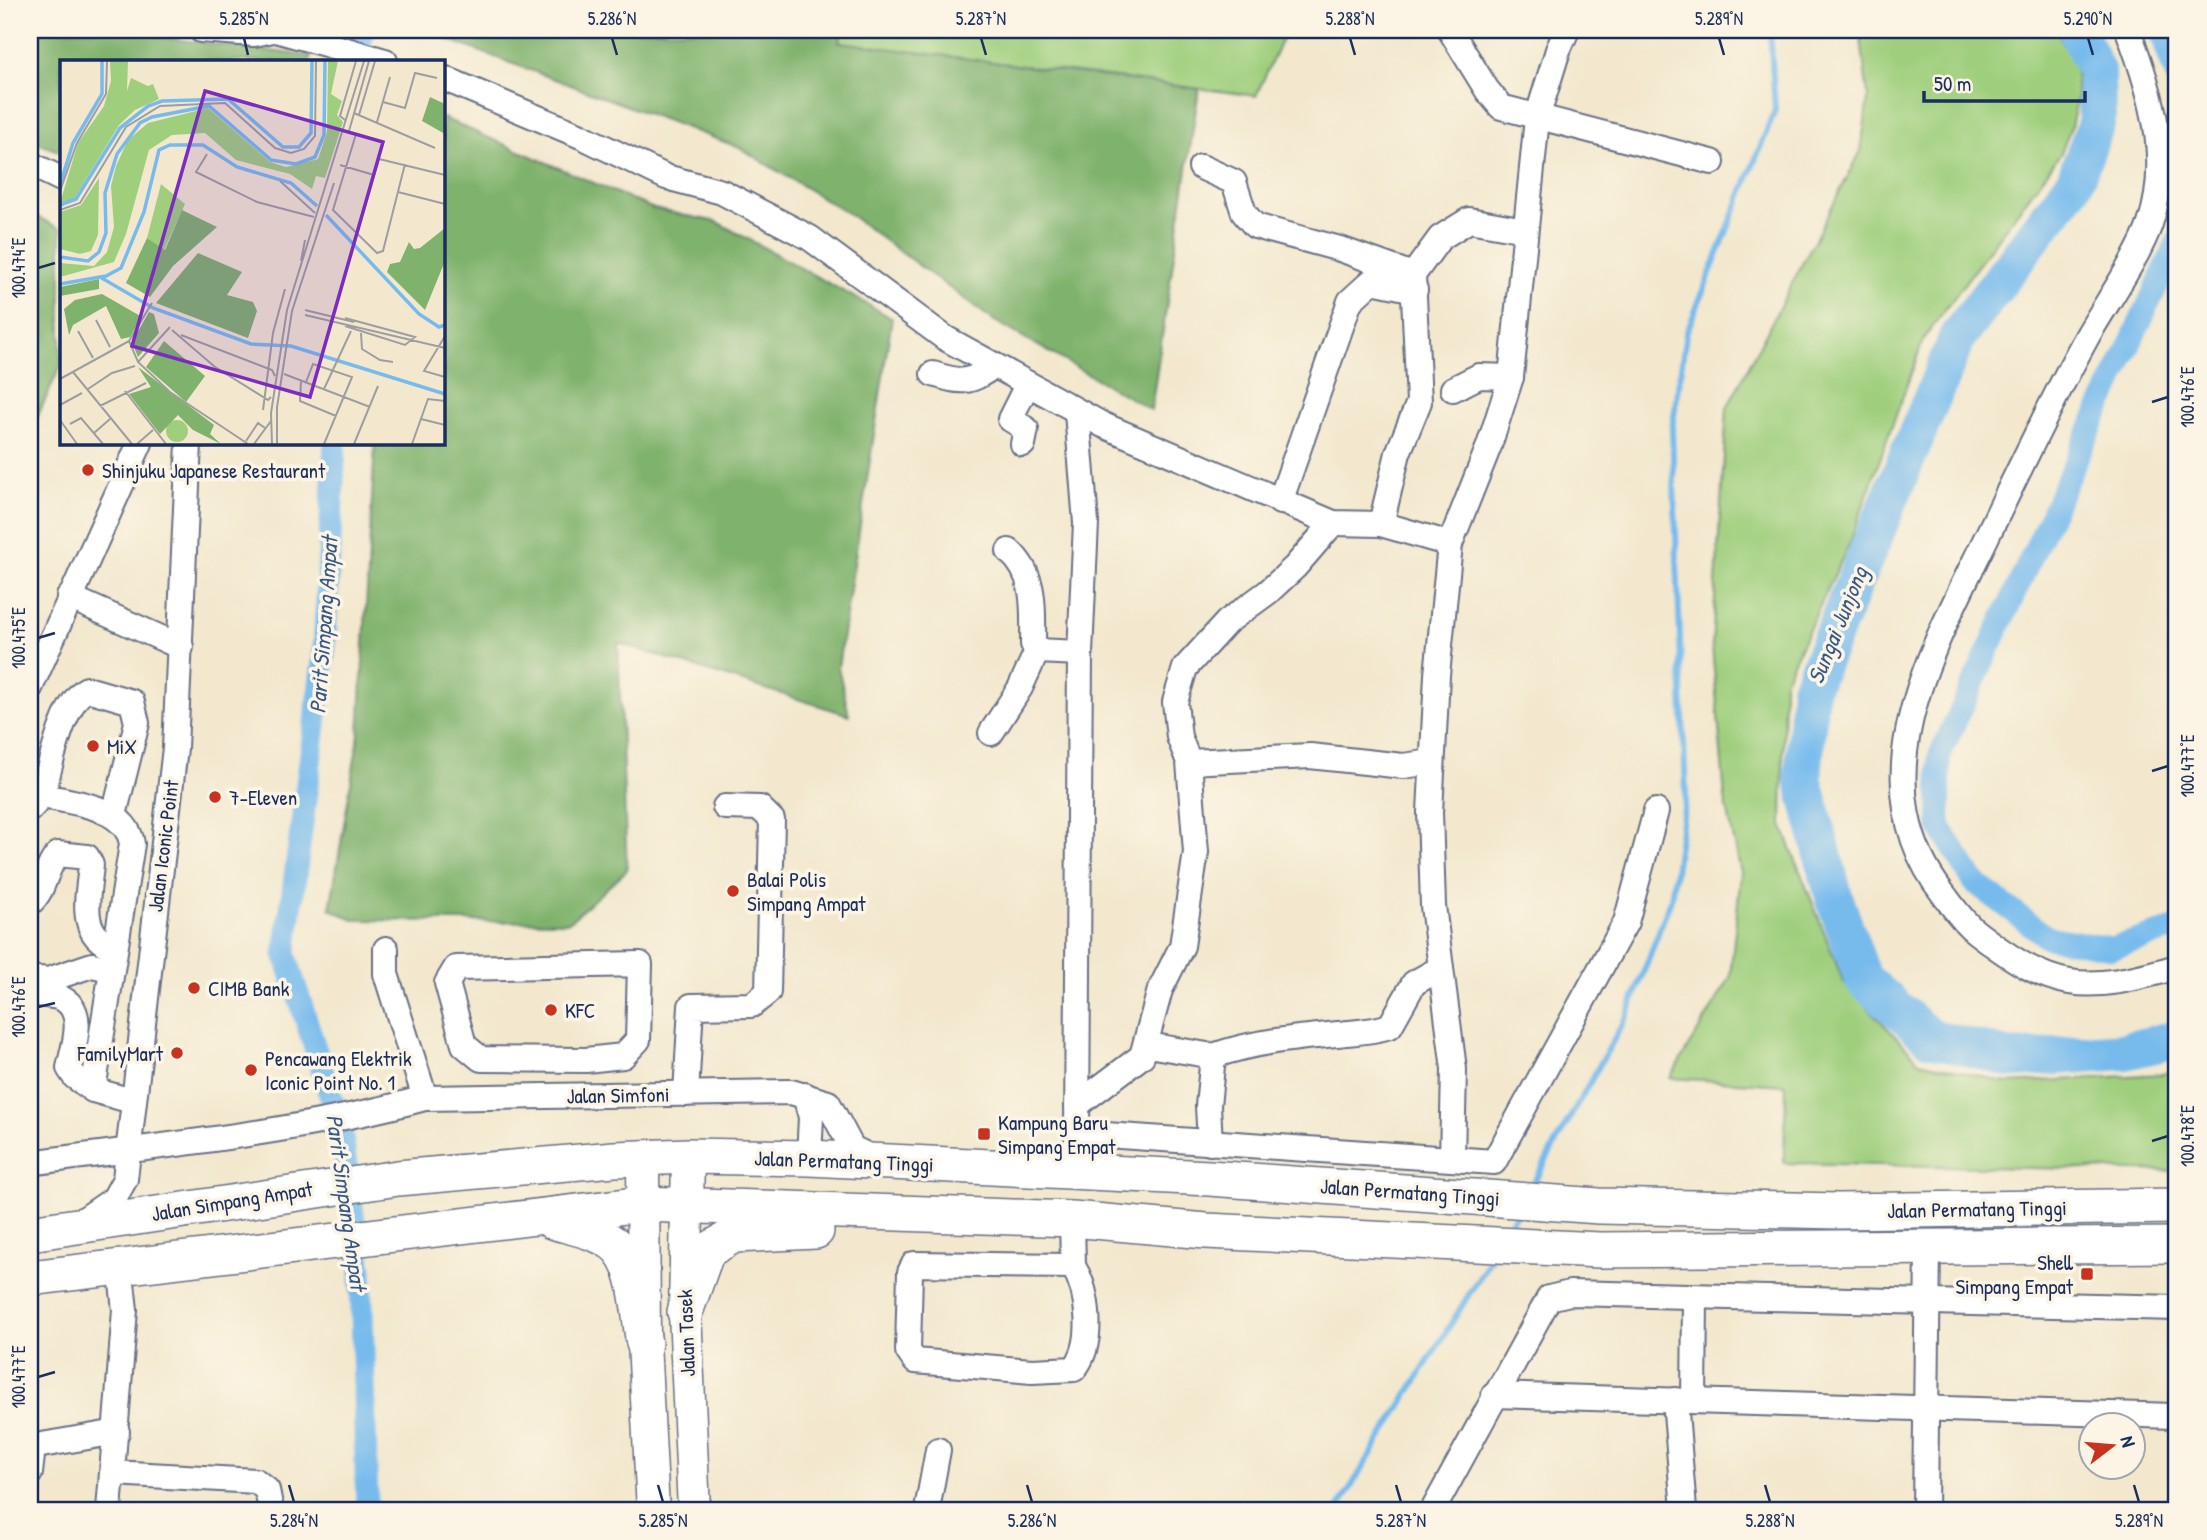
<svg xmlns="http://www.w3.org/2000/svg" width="2207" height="1540" font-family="'Patrick Hand',sans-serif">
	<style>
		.green { fill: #9fcf7d; stroke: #5d7f6e; stroke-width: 2 }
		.forest { fill: #7fb26c; stroke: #4d7065; stroke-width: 2 }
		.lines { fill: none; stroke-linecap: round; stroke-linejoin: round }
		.stream { stroke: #77bbed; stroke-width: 6 }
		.canal { stroke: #77bbed; stroke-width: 23 }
		.river { stroke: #77bbed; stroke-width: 38 }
		.minor-casing { stroke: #677085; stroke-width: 28 }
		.major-casing { stroke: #677085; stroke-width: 35 }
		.highway-casing { stroke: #677085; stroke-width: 38 }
		.minor { stroke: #fff; stroke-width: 24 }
		.major { stroke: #fff; stroke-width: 32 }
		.highway { stroke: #fff; stroke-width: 35 }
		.ticks { fill: none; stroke: #1b2f5e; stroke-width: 2.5 }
		.poi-dot { fill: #c8321e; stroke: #fcf5e5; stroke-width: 2.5 }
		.labels { text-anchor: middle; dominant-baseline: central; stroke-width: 7; stroke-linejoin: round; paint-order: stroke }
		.poi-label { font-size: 21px; fill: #1b2f5e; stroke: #fcf5e5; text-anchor: start }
		.street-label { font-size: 21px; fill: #1b2f5e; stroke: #fcf5e5 }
		.water-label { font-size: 23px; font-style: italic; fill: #375989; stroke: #fcf5e5 }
		.inset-river { fill: none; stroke: #77bbed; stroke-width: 3.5 }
		.inset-road { fill: none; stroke: #9d9ea1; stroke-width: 2 }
		.view { fill: #7b2cbf; fill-opacity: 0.15; stroke: #7b2cbf; stroke-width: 3.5 }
		.inset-edge { fill: none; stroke: #1b2f5e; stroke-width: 3.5 }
		.neatline { fill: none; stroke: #1b2f5e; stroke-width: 2.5 }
		.ticks-label { font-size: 18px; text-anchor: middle; fill: #1b2f5e }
	</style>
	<rect width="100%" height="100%" fill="#fcf5e5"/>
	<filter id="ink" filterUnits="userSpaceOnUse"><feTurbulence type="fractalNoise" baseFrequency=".0143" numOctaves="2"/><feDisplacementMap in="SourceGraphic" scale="14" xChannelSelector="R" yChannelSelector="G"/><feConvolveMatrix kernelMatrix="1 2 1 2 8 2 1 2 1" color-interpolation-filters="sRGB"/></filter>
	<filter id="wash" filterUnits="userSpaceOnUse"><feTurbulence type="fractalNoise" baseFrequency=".00686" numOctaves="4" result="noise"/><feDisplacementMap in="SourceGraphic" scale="28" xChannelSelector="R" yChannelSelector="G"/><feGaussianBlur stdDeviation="1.57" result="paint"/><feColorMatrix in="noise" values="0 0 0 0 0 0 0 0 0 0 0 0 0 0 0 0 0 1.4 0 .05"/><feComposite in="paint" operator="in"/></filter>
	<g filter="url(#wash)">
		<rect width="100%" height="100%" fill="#f3e8ce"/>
		<g class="green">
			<path d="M843,30H1286L1256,96L839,42Z"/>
			<path d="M1860,30H2056L2075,65L2077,99L2071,127L2061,153L1924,338L1850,542L1784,682L1782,825L1844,983L1920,1062L2008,1083L2163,1074L2177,1070V1171L1784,1163L1786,1085L1670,1078L1730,978L1741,873L1725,798L1712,646L1727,408L1861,151L1868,98Z"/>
		</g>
		<g class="forest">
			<path d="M30,30H137L159,37L311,56L310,61H61V152L30,140Z"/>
			<path d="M431,30H843L839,42L1199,89L1151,410L993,320L849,214L738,147L430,33Z"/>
			<path d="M443,118L654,209L717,222L892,318L838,667L849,715L618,643L627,870L569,922L354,920L330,909L359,734L375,443H443Z"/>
			<path d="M30,213L61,229V365L30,433Z"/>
		</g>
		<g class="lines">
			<g class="stream">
				<path d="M1529,1191L1627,1016L1671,899L1686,795L1672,430L1686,334L1775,110L1770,30"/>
				<path d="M1505,1233L1517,1212"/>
				<path d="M1337,1510L1493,1255"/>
			</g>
			<g class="canal">
				<path d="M2160,30L2177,78"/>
				<path d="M357,61L363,30"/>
				<path d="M2177,242L1939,757L1940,827L1974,882L2047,937L2112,948L2177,928"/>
				<path d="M335,443L324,654L285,954L341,1129L361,1271L367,1510"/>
			</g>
			<path class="river" d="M2077,30L2096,71L2097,121L2074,183L1958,336L1810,689L1803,778L1834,897L1863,979L1929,1037L2013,1059L2125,1051L2177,1039"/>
		</g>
	</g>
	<g filter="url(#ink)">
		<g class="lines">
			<defs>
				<g id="minor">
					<path d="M201,30L254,34L273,30"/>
					<path d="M276,30L385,61"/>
					<path d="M1450,30L1487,90L1501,107L1712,162"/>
					<path d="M2128,30C2151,91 2172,159 2150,224C2138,258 2107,302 2088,335C2053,398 2022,464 1990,530C1936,643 1853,779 1944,895C1954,908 1963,922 1976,932C2054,992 2082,994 2177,967"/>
					<path d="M443,78L581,136L666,177L722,192L810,238L945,338L1103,425L1333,523L1381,524L1450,544"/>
					<path d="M30,164L61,179"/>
					<path d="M1201,167L1234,182L1244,213L1255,226L1340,249L1413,275"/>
					<path d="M933,374C962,383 968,384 994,366"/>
					<path d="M1453,389L1479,376L1511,377"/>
					<path d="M1023,444L1026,429L1010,419L1027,385"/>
					<path d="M1280,502L1350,301L1372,281L1415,290"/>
					<path d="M1381,524L1398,453L1419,402L1413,275L1440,238L1469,220L1525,230"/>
					<path d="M1009,551C1037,576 1033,609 1033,644L1037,651L1080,653"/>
					<path d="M69,597L181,647"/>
					<path d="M30,688L140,443"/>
					<path d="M991,733L1020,688L1037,651"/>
					<path d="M1189,762L1310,756L1403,766L1432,762"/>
					<path d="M42,796C50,769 62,702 87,689L132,702L137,723L114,815"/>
					<path d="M30,809L42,796C73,802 127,807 132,844L93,1090L132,1101"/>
					<path d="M30,903C46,889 44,869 58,854L87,857L91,865C88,898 77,934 114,948"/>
					<path d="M386,949V974L425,1098"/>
					<path d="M640,964L638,1040L623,1056L586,1060L481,1059L464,1045L447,983L456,968Z"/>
					<path d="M30,978L48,980L92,965L110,969"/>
					<path d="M30,993C39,995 55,995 63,999C87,1012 73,1048 69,1068L75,1077L93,1090"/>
					<path d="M1148,1045L1213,1056"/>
					<path d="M686,1094L691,1006L752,1005L768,992L772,820L760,808L725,807"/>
					<path d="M805,1095L811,1117L809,1158"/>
					<path d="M1077,1105L1142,1056L1160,990L1182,946L1196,852L1189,762L1179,737L1175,702L1185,668L1227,622L1268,592L1295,567L1333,523"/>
					<path d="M1077,1133L1494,1162L1626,922L1656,811"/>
					<path d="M1210,1143L1208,1106L1213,1056C1252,1042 1295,1038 1337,1034C1356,1032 1371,1032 1390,1026L1414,983L1441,968"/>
					<path d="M1452,1159L1454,1069L1433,906L1430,812L1437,675L1450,544L1489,446L1511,377L1537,118L1558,50L1567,30"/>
					<path d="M30,1163C162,1145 297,1133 425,1098L791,1092L828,1103L852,1148L877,1160"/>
					<path d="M1053,1171L1077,1145V1133L1080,653L1086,523L1077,412"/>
					<path d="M1072,1219L1073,1266L914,1264L910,1272L908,1351L915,1361L1032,1371L1074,1369C1095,1344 1089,1292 1073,1266"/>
					<path d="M79,1223L114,1199L125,1179L175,748L189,443"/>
					<path d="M1494,1395L2174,1416L2177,1414"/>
					<path d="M1675,1400L1684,1510"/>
					<path d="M1694,1401L1695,1298"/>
					<path d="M30,1447L117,1432"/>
					<path d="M30,1473L33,1447"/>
					<path d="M113,1473L256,1481L267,1490L271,1510"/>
					<path d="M109,1510L125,1310L120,1265"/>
					<path d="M927,1510L938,1450"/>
					<path d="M1433,1510L1549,1298L1570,1293L2177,1308"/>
					<path d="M1925,1510L1928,1247"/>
				</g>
				<g id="major">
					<path d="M688,1156L685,1312L694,1510"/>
					<path d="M643,1157L644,1343L653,1510"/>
				</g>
				<g id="highway">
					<path d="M552,1221C572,1227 597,1231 614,1244C639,1264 638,1314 644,1343"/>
					<path d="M30,1233L398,1178L614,1159L688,1156L809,1158L1209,1178L1599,1206L1839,1211L2177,1206"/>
					<path d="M30,1278L643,1204L1072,1219L1206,1231L1600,1250L2177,1245"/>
					<path d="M685,1312L707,1251L734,1235L816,1231"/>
				</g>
			</defs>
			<use href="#minor" class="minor-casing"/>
			<use href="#major" class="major-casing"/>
			<use href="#highway" class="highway-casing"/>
			<use href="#minor" class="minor"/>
			<use href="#major" class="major"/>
			<use href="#highway" class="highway"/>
		</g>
	</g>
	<path class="ticks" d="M244,38L248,55M612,38L617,55M981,38L986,55M1350,38L1355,55M1719,38L1724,55M2088,38L2093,55M38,268L55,263M2152,402L2168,397M38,638L55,633M2152,771L2168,766M38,1007L55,1003M2152,1141L2168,1136M38,1377L55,1372M289,1485L294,1502M658,1485L663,1502M1027,1485L1032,1502M1396,1485L1401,1502M1765,1485L1770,1502M2134,1485L2139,1502"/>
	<g class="poi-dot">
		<circle cx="88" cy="470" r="7"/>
		<circle cx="93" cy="746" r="7"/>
		<circle cx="215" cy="797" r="7"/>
		<circle cx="733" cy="891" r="7"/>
		<circle cx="194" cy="988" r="7"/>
		<circle cx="551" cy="1010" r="7"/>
		<circle cx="177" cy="1053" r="7"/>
		<circle cx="251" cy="1070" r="7"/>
		<rect x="977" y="1127" width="14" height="14" rx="3.5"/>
		<rect x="2080" y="1267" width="14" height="14" rx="3.5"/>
	</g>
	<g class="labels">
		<g class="poi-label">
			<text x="102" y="470">Shinjuku Japanese Restaurant</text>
			<text x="107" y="746">MiX</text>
			<text x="229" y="797">7-Eleven</text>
			<text x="747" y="879">Balai Polis<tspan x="747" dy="24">Simpang Ampat</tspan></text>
			<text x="208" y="988">CIMB Bank</text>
			<text x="565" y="1010">KFC</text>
			<text x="163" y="1053" text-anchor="end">FamilyMart</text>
			<text x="265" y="1058">Pencawang Elektrik<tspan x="265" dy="24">Iconic Point No. 1</tspan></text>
			<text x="998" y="1122">Kampung Baru<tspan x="998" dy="24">Simpang Empat</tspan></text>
			<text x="2073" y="1262" text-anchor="end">Shell<tspan x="2073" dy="24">Simpang Empat</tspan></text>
		</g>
		<g class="street-label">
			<text transform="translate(163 846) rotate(-83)">Jalan Iconic Point</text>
			<text transform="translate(618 1095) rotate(-1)">Jalan Simfoni</text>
			<text transform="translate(844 1161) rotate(2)">Jalan Permatang Tinggi</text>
			<text transform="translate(1410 1192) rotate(4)">Jalan Permatang Tinggi</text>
			<text transform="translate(232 1201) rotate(-9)">Jalan Simpang Ampat</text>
			<text transform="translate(1977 1209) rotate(-1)">Jalan Permatang Tinggi</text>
			<text transform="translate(686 1333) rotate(-92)">Jalan Tasek</text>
		</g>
		<g class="water-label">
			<text transform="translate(323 625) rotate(-86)">Parit Simpang Ampat</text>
			<text transform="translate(1837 625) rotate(-68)">Sungai Junjong</text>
			<text transform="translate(347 1202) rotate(82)">Parit Simpang Ampat</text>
		</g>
	</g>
	<g transform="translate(60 60)">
		<rect width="385" height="385" fill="#f3e8ce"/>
		<path d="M50,1H68L67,31L71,18L88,26L93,24L99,39L75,50L59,65L14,139L0,143L18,83L44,46L51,21ZM268,1H278L271,34L282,41L277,55L283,62L265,118L256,116L252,129L230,114L176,100L145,73L112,75L89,90L66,174L54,202L0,217V203L34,206L47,192L54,167L51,126L56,106L68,80L88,63L148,48L210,102L226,107L258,99L267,72ZM39,118L38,175L31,191L20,194L0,189V152L21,145ZM101,124L125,144L104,190L87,178ZM106 371a11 11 0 1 1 22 0a11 11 0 1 1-22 0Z" fill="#9fcf7d"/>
		<path d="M370,37L385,44V74L362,61ZM122,150L157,167L113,206L90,237L66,223L87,178L105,190ZM385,168V201L365,250L327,212L330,204L340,202L349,182L354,189L360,188ZM138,193L182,212L167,235L193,242L197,251L188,278L96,243ZM39,219V229L0,236V227ZM42,234L82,257L70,277L61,279L46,246L13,265L9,275L4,249L15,240ZM89,252L94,254L99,273L78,297L72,282ZM104,281L145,316L126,342L86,307ZM78,307L154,365L150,374L161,384L133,370L118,355L100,374L69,334L91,327Z" fill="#7fb26c"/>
		<path class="inset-river" d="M0,125L13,83L42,34V1M0,145L16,139L60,68L88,46L102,41L168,39L223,87H239L251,73L252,1M266,155L359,254L379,267L385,265M0,197L28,201L39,192L46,173L45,133L57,94L80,63L92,57L149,46L211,100L236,104L255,97L264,75L265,1M40,217L93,248L191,284L231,286L385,334M0,224L46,216L61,208L84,152L99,90L110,85H143L177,107L231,123L257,146"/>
		<path class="inset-road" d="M323,42L345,48L355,13L377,18M294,53L375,88M299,55L315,1M285,60L280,56L296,1M317,62L330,17M289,71L309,1M296,74L273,150L317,193L323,191L345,104M147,94L136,112L197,142L254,157M280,105L314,115M220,121L255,153M0,131L17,83L46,34L47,1M338,132L385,144M0,150L20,143L66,67L100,46L165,43L215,88L231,93L244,89L255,76L256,1M297,174L319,99L385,115M241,201L245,180M245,250L294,262M245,255L385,288M285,258L355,277L345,285L285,266M36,260L50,287M112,270L155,307L208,340L211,337M18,271L33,298M301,273L302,289L320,300L333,302M121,275L212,310L215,316M385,276L364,311L385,317M69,281L78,302L110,332L188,384M69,281L92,243M78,302L110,267M13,312L72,384M224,314L310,347M0,319L69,281M241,320L240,341L276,356M246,322L253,304L292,317L264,384M28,329L52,313L75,306M264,329L291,271M65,331L106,384M0,345L22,333M40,346L86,323M203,350L213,273L225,229M361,359L385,365M0,360L17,384M10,364L21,358L43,384M34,373L50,359M186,381L198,363L205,368M77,384L93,370M194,384L211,361M212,384L211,353L227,250L304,1M217,384V347L232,251L274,123M294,384L318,326M352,384L368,339L385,341"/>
		<path class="view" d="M145,31L323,82L250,337L72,286Z"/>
		<rect width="385" height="385" class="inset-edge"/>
	</g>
	<rect width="2207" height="1540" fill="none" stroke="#fcf5e5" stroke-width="77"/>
	<g transform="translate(2112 1446) rotate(74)"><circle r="33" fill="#fcf5e5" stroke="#a2a6af" stroke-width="2"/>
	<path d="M0-5L12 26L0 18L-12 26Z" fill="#c8321e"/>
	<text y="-10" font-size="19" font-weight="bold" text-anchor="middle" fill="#1b2f5e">N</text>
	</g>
	<path d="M1924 91v10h161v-10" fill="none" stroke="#1b2f5e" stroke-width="3.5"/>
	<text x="1934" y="91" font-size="21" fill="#1b2f5e" stroke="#fcf5e5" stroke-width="5" paint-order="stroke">50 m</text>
	<rect x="38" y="38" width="2130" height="1464" class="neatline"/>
	<g class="ticks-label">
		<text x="244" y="25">5.285°N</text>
		<text x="612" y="25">5.286°N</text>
		<text x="981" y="25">5.287°N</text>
		<text x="1350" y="25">5.288°N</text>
		<text x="1719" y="25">5.289°N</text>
		<text x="2088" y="25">5.290°N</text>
		<text transform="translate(19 268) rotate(-90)" y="6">100.474°E</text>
		<text transform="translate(2188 397) rotate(-90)" y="6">100.476°E</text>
		<text transform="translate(19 638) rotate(-90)" y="6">100.475°E</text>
		<text transform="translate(2188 766) rotate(-90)" y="6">100.477°E</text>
		<text transform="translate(19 1007) rotate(-90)" y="6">100.476°E</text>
		<text transform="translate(2188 1136) rotate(-90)" y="6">100.478°E</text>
		<text transform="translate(19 1377) rotate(-90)" y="6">100.477°E</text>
		<text x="294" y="1527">5.284°N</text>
		<text x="663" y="1527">5.285°N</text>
		<text x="1032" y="1527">5.286°N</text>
		<text x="1401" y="1527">5.287°N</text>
		<text x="1770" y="1527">5.288°N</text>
		<text x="2139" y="1527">5.289°N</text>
	</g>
</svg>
